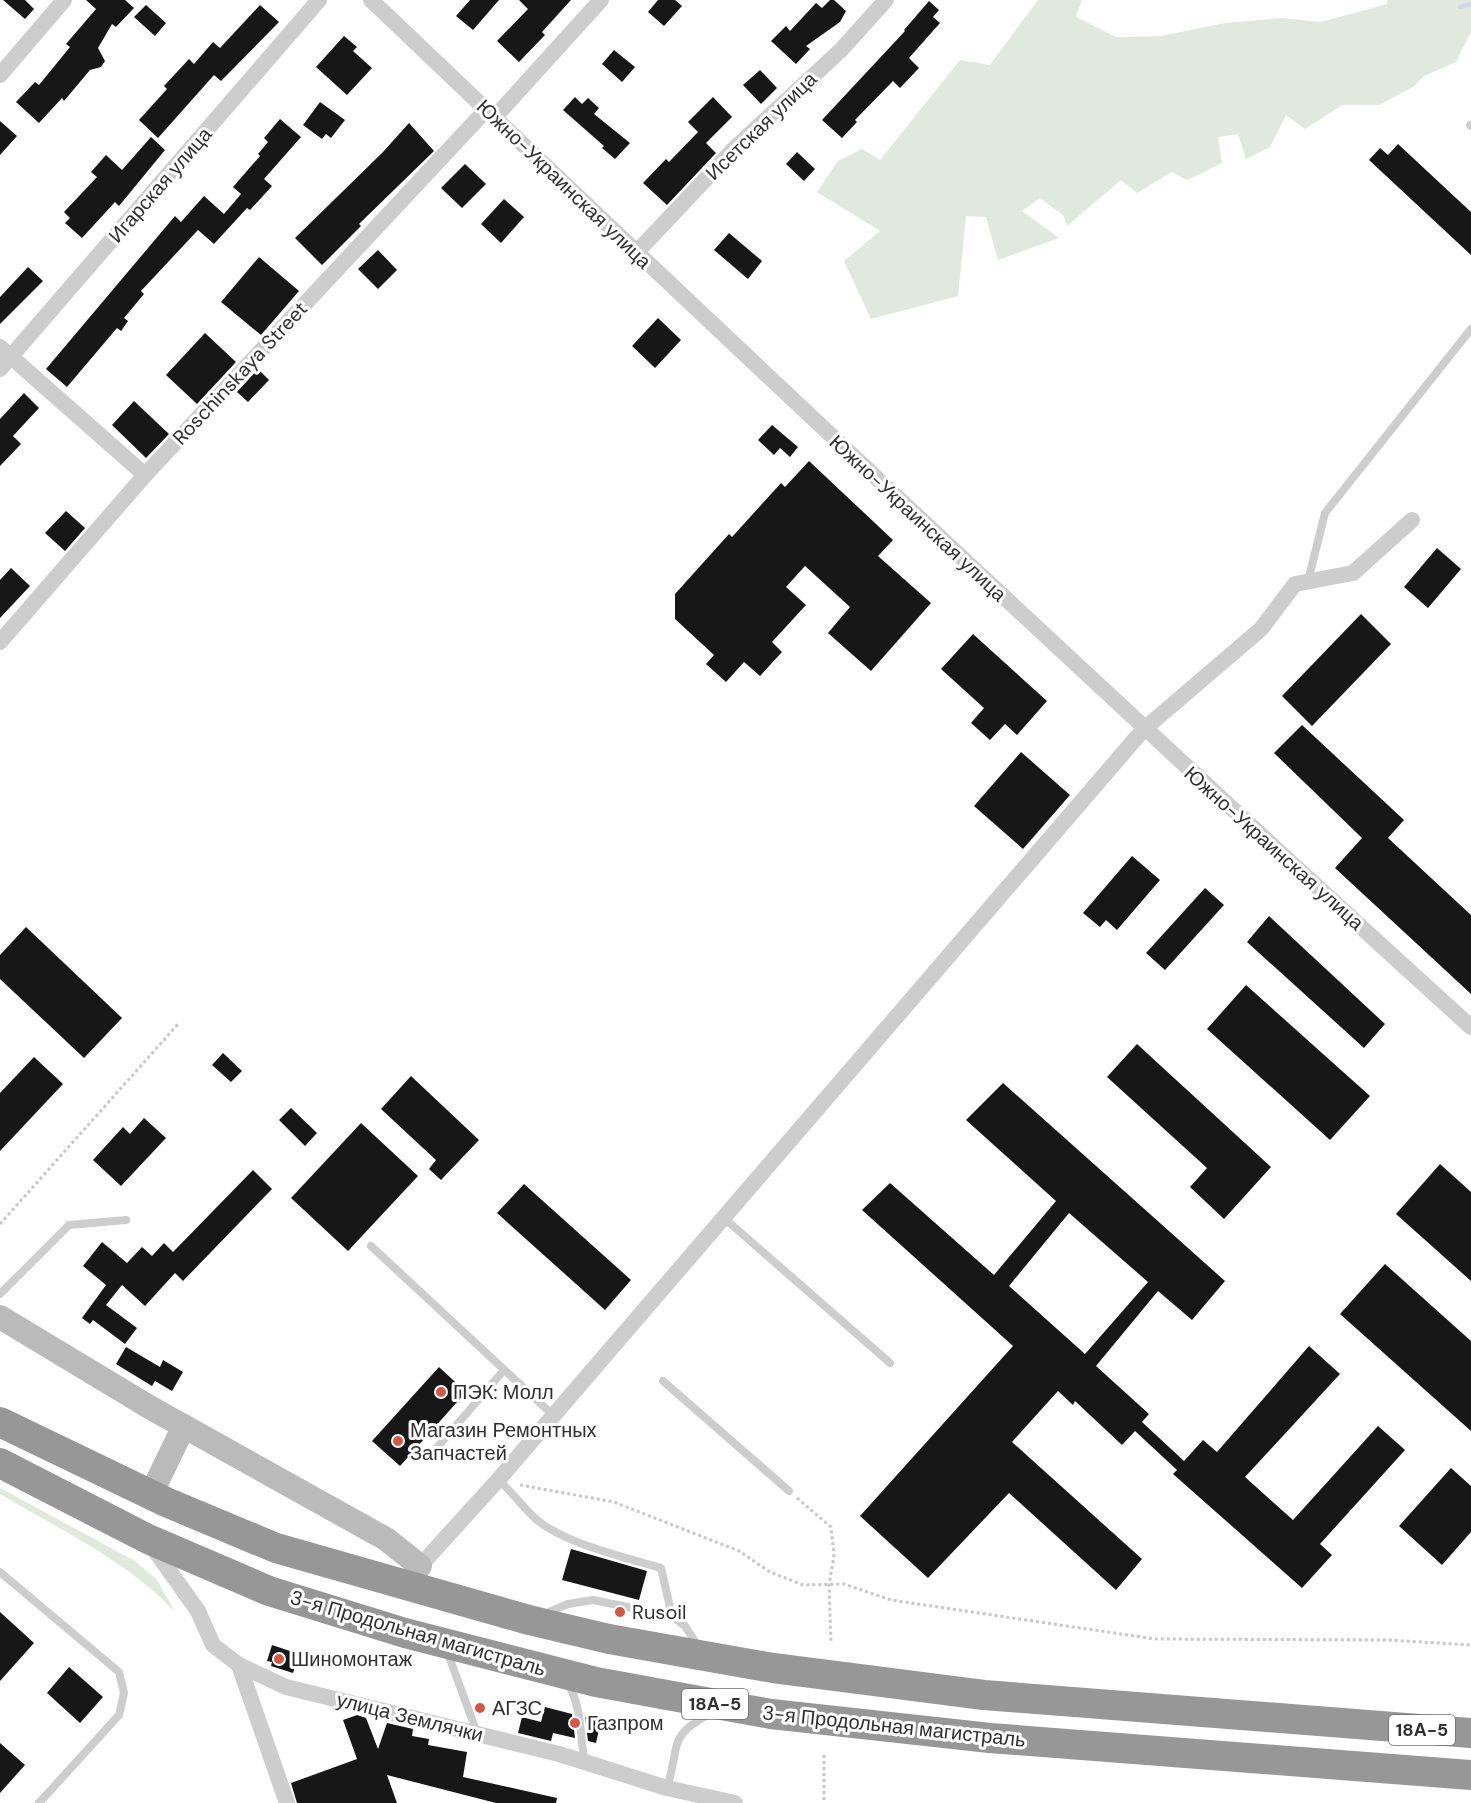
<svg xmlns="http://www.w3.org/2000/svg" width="1471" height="1803" font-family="'DM Sans',sans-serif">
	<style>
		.green { fill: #e1e8dd }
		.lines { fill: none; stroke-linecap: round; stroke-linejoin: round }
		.stream { stroke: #ced9e9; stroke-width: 4.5 }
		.building { fill: #171717; fill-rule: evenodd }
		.path { stroke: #c7c7c7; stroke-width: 3; stroke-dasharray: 3 3; stroke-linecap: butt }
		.lane { stroke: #cdcdcd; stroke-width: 8 }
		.street { stroke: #cdcdcd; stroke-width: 16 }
		.secondary { stroke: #bababa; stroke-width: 24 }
		.highway { stroke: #979797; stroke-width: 30 }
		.poi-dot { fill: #d15948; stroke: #fff; stroke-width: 2 }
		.labels { text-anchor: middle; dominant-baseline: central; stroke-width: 6; stroke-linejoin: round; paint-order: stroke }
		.shield { fill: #fff; stroke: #6e6e6e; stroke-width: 1.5 }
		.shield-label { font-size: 18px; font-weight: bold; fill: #303030 }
		.street-label { font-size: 20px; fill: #303030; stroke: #fff }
		.poi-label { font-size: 20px; fill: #303030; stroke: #fff; text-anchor: start }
	</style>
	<rect width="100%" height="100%" fill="#fff"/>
	<g class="green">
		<path d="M1038,0H1082L1076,17L1116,37L1161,36L1225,23L1282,18L1321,22L1387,4L1388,0H1471V32L1456,62L1424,76L1413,87L1379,105H1342L1305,129L1286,115L1270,147L1246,159L1238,134L1218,137L1222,163L1187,180L1172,172L1137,193L1121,180L1067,226L1063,215L1040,198L1022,211L1059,238L998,260L986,217L966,216L958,296L871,319L844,261L880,231L817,192L838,161L862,149L880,160L960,60L990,65Z"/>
		<path d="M0,1488L135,1561L157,1580L175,1612C132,1564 56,1527 0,1494Z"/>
	</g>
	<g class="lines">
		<path class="stream" d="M1460,7L1471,4"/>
	</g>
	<g class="building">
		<path d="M3,0H25L34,9L25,19Z"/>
		<path d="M86,0H125L134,8L116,27L112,24L98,48L105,61L101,67L90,70L64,101L62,98L39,123L16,102L35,82L39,85L70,47L66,44L96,9Z"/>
		<path d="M470,0H499L473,30L456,16Z"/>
		<path d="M519,0H571L542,32L545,35L519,62L497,41L528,9Z"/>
		<path d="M658,0H675L682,6L664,26L648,12Z"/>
		<path d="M830,0H834L846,11L840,22L806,46L810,49L796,64L771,41L786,26L790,31L816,3L822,8Z"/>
		<path d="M929,1L939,10L933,17L940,23L909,58L919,68L900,88L893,81L855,120L857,122L842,138L822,120L905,31L904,30Z"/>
		<path d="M146,5L166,23L155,36L134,17Z"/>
		<path d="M260,5L279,22L221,81L214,75L158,138L139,120L167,89L164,86L189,59L194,64L213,42L220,48Z"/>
		<path d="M344,36L357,47L353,51L372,68L347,95L316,67Z"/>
		<path d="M614,50L635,67L622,82L602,64Z"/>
		<path d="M760,70L777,88L761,104L743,85Z"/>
		<path d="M575,97L582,104L588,98L599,108L594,114L630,143L615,159L602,148L604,146L563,110Z"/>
		<path d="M713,97L732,117L706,143L716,153L667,205L643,183L666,159L669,162L698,132L688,122Z"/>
		<path d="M320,102L345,120L331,138L326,134L322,139L303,125Z"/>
		<path d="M280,119L301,137L264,179L272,186L250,210L247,208L214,244L198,230L141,291L144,294L124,318L128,321L121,331L117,328L67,387L46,369L175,216L181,222L204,196L224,214L241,194L233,187L260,156L258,154L268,142L264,138Z"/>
		<path d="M0,121L17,136L0,155Z"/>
		<path d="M409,123L434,151L359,224L361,226L322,265L295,238L383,152Z"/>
		<path d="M151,137L165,150L119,206L115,202L82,238L65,223L70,218L64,212L97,177L91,172L106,155L122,170Z"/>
		<path d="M1398,144L1471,212V255L1369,160L1380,148L1388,155Z"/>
		<path d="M797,152L815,169L804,181L786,164Z"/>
		<path d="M465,164L486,184L462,208L441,188Z"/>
		<path d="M504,199L524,217L501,243L481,224Z"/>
		<path d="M729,233L762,261L748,279L714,250Z"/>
		<path d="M378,250L397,270L378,289L358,269Z"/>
		<path d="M259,257L299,291L261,335L221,302Z"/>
		<path d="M28,267L43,281L0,324V297Z"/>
		<path d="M658,318L681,340L655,368L632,346Z"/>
		<path d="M205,333L236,362L197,404L166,375Z"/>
		<path d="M258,369L269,380L248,402L237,392Z"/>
		<path d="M24,393L39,408L13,436L21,444L0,466V419Z"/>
		<path d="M134,401L169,434L146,458L112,425Z"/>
		<path d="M772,425L798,447L790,457L780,448L774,455L758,440Z"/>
		<path d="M809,461L893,540L878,556L931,603L871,671L828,633L850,607L805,566L786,587L806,605L772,642L782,652L760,676L744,662L726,682L706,664L714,655L675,619V594L729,534L732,537L781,483L785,487Z"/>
		<path d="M66,511L85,528L65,551L45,533Z"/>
		<path d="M1437,548L1461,569L1428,608L1404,587Z"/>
		<path d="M11,568L30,586L0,618V580Z"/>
		<path d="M1361,614L1391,644L1312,726L1282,696Z"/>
		<path d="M973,634L1047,701L1017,735L1005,724L990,740L971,723L984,708L941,669Z"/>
		<path d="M1302,725L1404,820L1388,838L1471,915V994L1335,868L1362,838L1274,753Z"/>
		<path d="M1021,752L1070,795L1023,849L974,806Z"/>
		<path d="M1132,856L1160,880L1117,930L1106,920L1100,927L1083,913Z"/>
		<path d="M1205,888L1224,905L1165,970L1146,953Z"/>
		<path d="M1269,916L1385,1024L1364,1048L1247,942Z"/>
		<path d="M26,927L122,1018L84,1058L0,979V955Z"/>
		<path d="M1246,985L1370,1096L1330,1140L1207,1029Z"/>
		<path d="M1137,1044L1271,1167L1224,1219L1190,1187L1207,1168L1107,1077Z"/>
		<path d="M223,1053L242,1071L231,1082L212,1065Z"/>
		<path d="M34,1057L63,1084L0,1151V1093Z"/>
		<path d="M411,1076L479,1140L441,1180L429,1169L436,1160L381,1109Z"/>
		<path d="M1003,1083L1225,1281L1192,1320L1158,1291L1096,1366L1149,1414L1142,1422L1184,1461L1203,1440L1217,1452L1309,1346L1340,1374L1245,1477L1293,1520L1378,1426L1405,1450L1320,1544L1332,1555L1302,1588L1173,1474L1177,1470L1135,1431L1122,1445L1075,1401L1073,1405L1058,1391L1012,1442L1142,1559L1116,1590L1009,1493L928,1578L860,1516L1013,1346L862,1210L890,1183L994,1275L1056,1201L966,1120ZM1069,1213L1148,1282L1085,1354L1009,1286Z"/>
		<path d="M291,1108L317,1133L305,1146L279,1120Z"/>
		<path d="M144,1118L166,1138L121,1186L93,1160L123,1127L130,1134Z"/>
		<path d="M361,1123L418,1176L348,1251L291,1198Z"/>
		<path d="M1440,1164L1471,1192V1281L1396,1214Z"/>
		<path d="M253,1170L272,1189L183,1281L175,1273L145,1306L122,1285L106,1305L137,1328L125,1344L93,1320L90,1324L82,1318L106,1285L83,1266L102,1242L127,1263L142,1247L152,1256L164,1243L173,1252Z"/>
		<path d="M524,1184L631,1280L605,1310L497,1213Z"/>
		<path d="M1385,1264L1471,1341V1431L1340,1314Z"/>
		<path d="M126,1347L160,1367L163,1360L183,1372L172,1391L155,1381L152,1386L116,1364Z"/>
		<path d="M439,1367L466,1392L400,1466L372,1441Z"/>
		<path d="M1451,1468L1471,1486V1532L1442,1565L1399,1526Z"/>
		<path d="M571,1549L647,1571L639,1600L562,1580Z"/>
		<path d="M0,1612L34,1643L0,1681Z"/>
		<path d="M272,1645L299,1654L293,1673L271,1666L272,1662L267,1661Z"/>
		<path d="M69,1667L103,1697L80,1723L47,1693Z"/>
		<path d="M545,1707L572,1714L575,1738L553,1733L551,1741L518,1733L522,1717L541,1722Z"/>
		<path d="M357,1715L366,1718L378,1749L387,1723L413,1729L412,1736L429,1739L428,1745L467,1752L463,1777L557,1798L556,1803H496L387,1775L397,1803H297L291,1783L357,1759L343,1720Z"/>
		<path d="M585,1717L601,1721L596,1743L588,1741Z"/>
		<path d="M0,1743L25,1765L0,1793Z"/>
	</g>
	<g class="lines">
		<g class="path">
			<path d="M0,1224L179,1023"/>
			<path d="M520,1485L614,1502L739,1551L770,1572L803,1585L844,1584L891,1600L1155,1639L1388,1640L1471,1645"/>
			<path d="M797,1498L831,1527L834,1555L829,1585L831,1642"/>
			<path d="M824,1755V1803"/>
		</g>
		<g class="lane">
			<path d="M1470,125L1471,126"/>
			<path d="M1308,581L1325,513L1471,329"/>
			<path d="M724,1218L890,1363"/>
			<path d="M371,1246L554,1416"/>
			<path d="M0,1294L69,1225L126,1220"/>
			<path d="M663,1381L789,1491"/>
			<path d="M429,1457L504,1370"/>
			<path d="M498,1480C513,1492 523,1508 537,1520C566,1544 625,1557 661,1568L672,1616"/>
			<path d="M0,1572L119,1672L124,1693L119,1715L39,1803"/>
			<path d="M542,1615L568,1604L593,1600L672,1616L685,1626L699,1648"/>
			<path d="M447,1651L477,1733"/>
			<path d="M568,1683C583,1711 579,1733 585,1763"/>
			<path d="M667,1788C681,1743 666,1737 713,1712"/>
		</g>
		<g class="street">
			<path d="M371,0C734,346 1100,690 1471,1027"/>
			<path d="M0,75L64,0"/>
			<path d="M495,117L601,0"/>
			<path d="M636,253L735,148L841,50L886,0"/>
			<path d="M0,347L145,475"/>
			<path d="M0,369L319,0"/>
			<path d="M0,642L145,475L486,110"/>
			<path d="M151,1545L198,1611L213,1645L239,1665L286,1687L559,1754L667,1788L735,1803"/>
			<path d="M420,1566L498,1480L1143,730L1261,629L1295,584L1353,573L1412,520"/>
			<path d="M239,1665L287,1803"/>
		</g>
		<g class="secondary">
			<path d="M0,1317L151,1408L386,1539L420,1566"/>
			<path d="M151,1494L184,1426"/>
		</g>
		<g class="highway">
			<path d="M0,1422L166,1502L276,1548L529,1620L609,1639L773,1668L984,1695L1471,1733"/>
			<path d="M0,1463L148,1539L269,1591L405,1633L596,1682L771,1714L990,1738L1471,1775"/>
		</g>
	</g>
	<g class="poi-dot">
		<circle cx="441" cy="1392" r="6"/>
		<circle cx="398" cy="1441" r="6"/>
		<circle cx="620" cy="1612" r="6"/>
		<circle cx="279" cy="1659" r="6"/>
		<circle cx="480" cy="1708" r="6"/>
		<circle cx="575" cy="1723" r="6"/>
	</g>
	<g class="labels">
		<g class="shield">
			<rect x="682" y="1689" width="66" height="30" rx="4.5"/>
			<rect x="1389" y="1715" width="66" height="30" rx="4.5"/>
		</g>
		<g class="shield-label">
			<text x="715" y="1704">18А-5</text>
			<text x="1422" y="1730">18А-5</text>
		</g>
		<g class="street-label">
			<text transform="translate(761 126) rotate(-44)">Исетская улица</text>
			<text transform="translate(564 184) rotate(44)">Южно-Украинская улица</text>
			<text transform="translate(160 185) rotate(-49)">Игарская улица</text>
			<text transform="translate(240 373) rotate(-47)">Roschinskaya Street</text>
			<text transform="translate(918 518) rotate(43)">Южно-Украинская улица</text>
			<text transform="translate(1274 848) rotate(42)">Южно-Украинская улица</text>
			<text transform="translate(418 1633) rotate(16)">3-я Продольная магистраль</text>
			<text transform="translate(410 1717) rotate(14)">улица Землячки</text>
			<text transform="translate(894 1726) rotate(6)">3-я Продольная магистраль</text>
		</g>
		<g class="poi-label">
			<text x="453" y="1392">ПЭК: Молл</text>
			<text x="410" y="1430">Магазин Ремонтных<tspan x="410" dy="23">Запчастей</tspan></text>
			<text x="632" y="1612">Rusoil</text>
			<text x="291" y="1659">Шиномонтаж</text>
			<text x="492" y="1708">АГЗС</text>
			<text x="587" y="1723">Газпром</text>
		</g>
	</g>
</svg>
